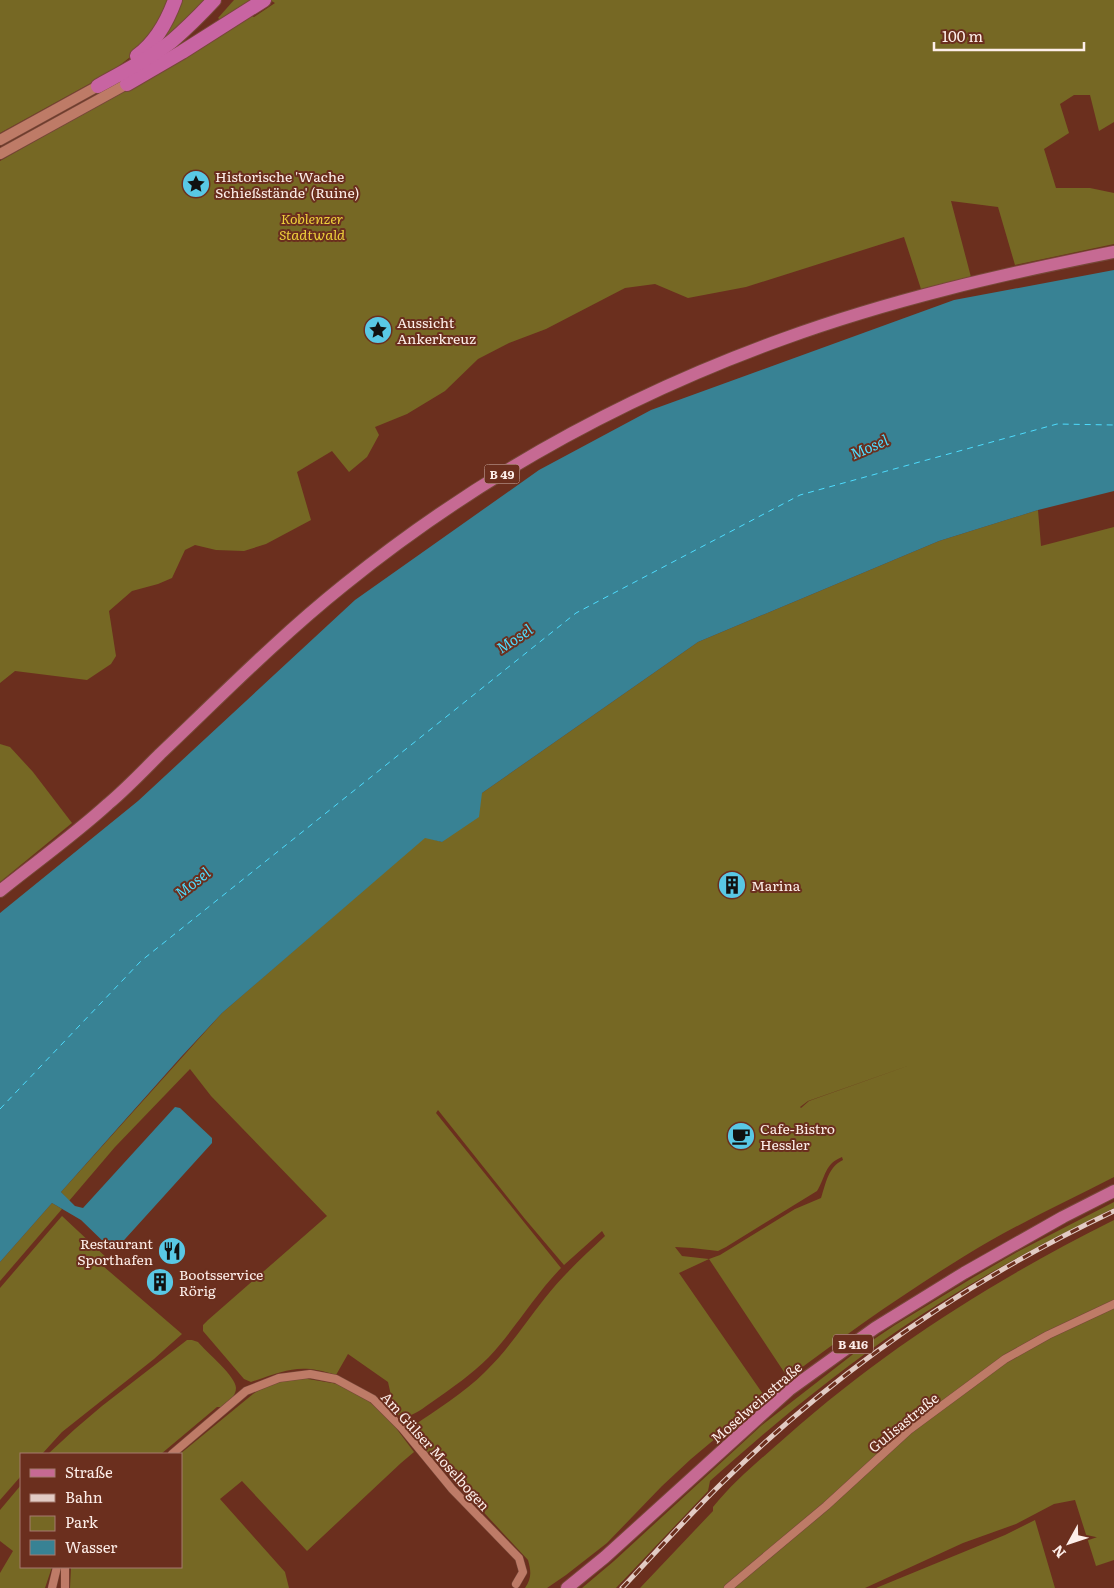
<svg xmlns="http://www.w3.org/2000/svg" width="1114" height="1588" font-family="Literata,serif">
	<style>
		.green { fill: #766824; fill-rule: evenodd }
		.water { fill: #388294 }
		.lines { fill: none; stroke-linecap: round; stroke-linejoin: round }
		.ferry { stroke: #4edcfe; stroke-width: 1; stroke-dasharray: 6 5; stroke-linecap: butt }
		.minor-casing { stroke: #774839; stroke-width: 9 }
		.tertiary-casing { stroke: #774839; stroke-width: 12 }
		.primary-casing { stroke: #774839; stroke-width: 14 }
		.trunk-casing { stroke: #774839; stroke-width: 16 }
		.minor { stroke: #be7b67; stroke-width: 8 }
		.tertiary { stroke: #be7b67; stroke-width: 10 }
		.primary { stroke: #c66a93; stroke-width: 12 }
		.trunk { stroke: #c864a2; stroke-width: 14 }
		.rail-casing { stroke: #e2cbc4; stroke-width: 5 }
		.rail { stroke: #6b2f1e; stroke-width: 3; stroke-dasharray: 9; stroke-linecap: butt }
		.labels { text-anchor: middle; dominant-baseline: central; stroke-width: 4; stroke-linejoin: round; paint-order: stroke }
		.shield { fill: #6b2f1e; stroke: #d1b5ac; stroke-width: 1 }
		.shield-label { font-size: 12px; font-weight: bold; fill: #fdeee9 }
		.poi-label { font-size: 14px; fill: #fdeee9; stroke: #6b2f1e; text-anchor: start }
		.park-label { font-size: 14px; font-style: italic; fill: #edcf3b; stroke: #6b2f1e }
		.street-label { font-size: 14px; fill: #fdeee9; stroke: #6b2f1e }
		.water-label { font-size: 15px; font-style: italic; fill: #4edcfe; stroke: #6b2f1e }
	</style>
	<rect width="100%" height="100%" fill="#6b2f1e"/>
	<g class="green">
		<path d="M0,0H169C165,8 163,18 158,26C146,46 127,60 109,73L0,133Z"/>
		<path d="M180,0H210L156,48Z"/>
		<path d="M234,0H251L221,20L218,18Z"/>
		<path d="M270,0H1114V122L1099,131L1090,95H1074L1060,104L1069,133L1044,149L1056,188H1090L1114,193V244L1015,265L998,207L951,201L971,277L921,289L904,237L746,287L688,298L655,284L625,288L546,329L509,343L478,359L445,391L407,414L375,427L379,435L367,457L349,472L332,451L297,472L311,520L266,544L244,551L216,550L195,545L185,550L172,578L158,584L132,591L109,611L116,656L111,664L87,680L15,671L0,683V161L101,104L248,15L254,17L275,3Z"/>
		<path d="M1038,510L1041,546L1114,527V1177C1063,1203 1011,1227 963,1257C903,1294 845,1335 788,1378L709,1259L679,1273L765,1397L691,1459L662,1486L607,1543L566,1575L547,1588H525C532,1578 531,1571 528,1560L422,1446L413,1435L412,1427C437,1409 463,1394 485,1372C509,1349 524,1324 545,1298C563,1275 584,1256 605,1236L602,1231L564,1265L525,1219L438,1110L436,1113L561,1268C534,1296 515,1329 489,1357C472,1374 452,1388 432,1402C423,1408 410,1420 398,1415C395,1414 392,1409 390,1407L392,1400L388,1382L348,1354L336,1375C299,1363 287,1370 251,1382L244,1379L203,1331V1325L208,1320L327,1216L211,1096L190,1069L115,1147L69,1201L61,1192L222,1013L425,837L442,842L482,793L698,642L939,541ZM916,1063L809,1101L801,1108L800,1107L808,1101ZM842,1157L843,1160C828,1167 826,1183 821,1198L795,1209L720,1255L709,1259L682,1256L675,1247L692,1248L718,1251L726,1247L817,1191C826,1177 824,1164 842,1157Z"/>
		<path d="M0,744L10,747L33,772L72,823L0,882Z"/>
		<path d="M1114,1202V1208C1040,1244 968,1283 900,1329C833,1375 770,1427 710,1481L708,1491L616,1588H582L614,1561L762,1425L861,1348L895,1325L974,1277L1017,1252Z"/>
		<path d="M52,1203L62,1209L0,1281V1262Z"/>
		<path d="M62,1216L109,1260L103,1266L182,1334L154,1359L62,1432L42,1454H21V1476L0,1500V1288Z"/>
		<path d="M1114,1220V1560L1096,1566L1075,1500L1054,1504L1016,1524L963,1543L865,1588H640L713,1511V1507C735,1480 761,1459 787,1436C886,1348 996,1279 1114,1220Z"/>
		<path d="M187,1340H192L198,1342C206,1352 236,1376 236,1388C236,1396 228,1403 223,1407H217L161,1454H48L75,1429L102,1406Z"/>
		<path d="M302,1378L338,1384L365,1398L390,1420L414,1452L401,1463L307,1551L242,1481L220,1499L285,1572L289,1588H70L71,1567H181V1454H180L253,1394C268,1384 284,1380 302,1378Z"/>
		<path d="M21,1485V1567H52L45,1588H0V1573L13,1551L0,1541V1510Z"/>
		<path d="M1035,1520L1055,1588H876L1005,1535Z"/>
	</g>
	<path class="water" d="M1114,270V491L1038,510L939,541L698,642L482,793L479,817L442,842L425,838L222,1013L181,1057L61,1192L75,1206L83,1208L175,1107L180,1108L212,1138V1143L116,1249H111L81,1220L52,1203L0,1262V913L138,801L355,600L539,470L651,410L954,300Z"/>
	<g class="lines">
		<path class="ferry" d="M0,1109L141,961L576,613L800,495L1057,424L1114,425"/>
		<defs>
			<g id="minor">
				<path d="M172,1454L246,1391L279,1378L310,1374L336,1379L373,1399L402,1428L452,1489L519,1558L523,1572L516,1584"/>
				<path d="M52,1588L57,1567"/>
				<path d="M65,1588V1567"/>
				<path d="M728,1588L826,1506L909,1430L1005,1359L1048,1335L1114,1304"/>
			</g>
			<g id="tertiary">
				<path d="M0,140L98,86"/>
				<path d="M0,154L127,84"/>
			</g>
			<g id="primary">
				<path d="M0,891C36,862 74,835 108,804C126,789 143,771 160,754C220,697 279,637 344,585C475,479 625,396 783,339C890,300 1003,274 1114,252"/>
				<path d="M567,1588L605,1557L789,1390L875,1328L964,1273L1063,1217L1114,1191"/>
			</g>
			<g id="trunk">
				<path d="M137,56C156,42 167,22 175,0"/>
				<path d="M127,84L182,52L264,0"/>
				<path d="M98,86C123,72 149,59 172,41C187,28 201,14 214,0"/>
			</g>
		</defs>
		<use href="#minor" class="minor-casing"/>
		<use href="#tertiary" class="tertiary-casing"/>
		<use href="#primary" class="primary-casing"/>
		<use href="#trunk" class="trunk-casing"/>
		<use href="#minor" class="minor"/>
		<use href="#tertiary" class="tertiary"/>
		<use href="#primary" class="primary"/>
		<use href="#trunk" class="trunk"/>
		<defs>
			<path id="rail" d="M622,1588C656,1552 689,1515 724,1481C837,1370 970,1279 1114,1211"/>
		</defs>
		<use href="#rail" class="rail-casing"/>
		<use href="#rail" class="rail"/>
	</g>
	<defs>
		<symbol id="sight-disc" viewBox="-11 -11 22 22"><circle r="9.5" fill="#59c8e5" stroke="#6b2f1e"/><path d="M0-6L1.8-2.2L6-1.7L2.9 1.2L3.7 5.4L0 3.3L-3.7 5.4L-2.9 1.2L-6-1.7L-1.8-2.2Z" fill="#111"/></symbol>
		<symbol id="building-disc" viewBox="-11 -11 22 22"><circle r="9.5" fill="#59c8e5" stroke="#6b2f1e"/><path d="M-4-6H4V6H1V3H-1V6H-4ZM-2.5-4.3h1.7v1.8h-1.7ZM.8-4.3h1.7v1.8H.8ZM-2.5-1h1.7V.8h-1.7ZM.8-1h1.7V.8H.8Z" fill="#111"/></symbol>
		<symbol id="cafe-disc" viewBox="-11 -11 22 22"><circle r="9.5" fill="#59c8e5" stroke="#6b2f1e"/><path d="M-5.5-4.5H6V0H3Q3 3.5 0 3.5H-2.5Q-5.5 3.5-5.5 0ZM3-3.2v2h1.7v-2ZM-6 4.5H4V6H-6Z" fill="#111"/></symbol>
		<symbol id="restaurant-disc" viewBox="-11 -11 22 22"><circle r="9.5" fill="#59c8e5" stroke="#6b2f1e"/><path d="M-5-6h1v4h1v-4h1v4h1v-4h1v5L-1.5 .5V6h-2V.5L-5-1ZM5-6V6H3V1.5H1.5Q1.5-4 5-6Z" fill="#111"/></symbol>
	</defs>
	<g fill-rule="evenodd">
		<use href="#sight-disc" x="180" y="168" width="32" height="32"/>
		<use href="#sight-disc" x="362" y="314" width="32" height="32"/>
		<use href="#building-disc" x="716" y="869" width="32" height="32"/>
		<use href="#cafe-disc" x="725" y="1120" width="32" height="32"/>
		<use href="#restaurant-disc" x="156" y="1235" width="32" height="32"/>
		<use href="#building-disc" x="144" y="1266" width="32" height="32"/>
	</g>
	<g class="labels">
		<g class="shield">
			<rect x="484.5" y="464.5" width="35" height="19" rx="4"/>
			<rect x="833" y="1334.5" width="40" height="19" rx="4"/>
		</g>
		<g class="shield-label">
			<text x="502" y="474">B 49</text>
			<text x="853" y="1344">B 416</text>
		</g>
		<g class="poi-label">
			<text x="215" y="176">Historische 'Wache<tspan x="215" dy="16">Schießstände' (Ruine)</tspan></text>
			<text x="397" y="322">Aussicht<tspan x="397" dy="16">Ankerkreuz</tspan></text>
			<text x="751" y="885">Marina</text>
			<text x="760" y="1128">Cafe-Bistro<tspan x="760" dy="16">Hessler</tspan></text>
			<text x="153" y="1243" text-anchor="end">Restaurant<tspan x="153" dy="16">Sporthafen</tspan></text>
			<text x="179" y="1274">Bootsservice<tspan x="179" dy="16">Rörig</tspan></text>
		</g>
		<g class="park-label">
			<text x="312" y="218">Koblenzer<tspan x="312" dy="16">Stadtwald</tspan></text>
		</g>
		<g class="street-label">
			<text transform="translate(756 1402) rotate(-41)">Moselweinstraße</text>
			<text transform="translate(903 1422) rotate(-39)">Gulisastraße</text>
			<text transform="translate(436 1451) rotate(48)">Am Gülser Moselbogen</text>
		</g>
		<g class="water-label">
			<text transform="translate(869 446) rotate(-23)">Mosel</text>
			<text transform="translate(514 638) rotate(-34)">Mosel</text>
			<text transform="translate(192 882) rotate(-38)">Mosel</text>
		</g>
	</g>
	<rect x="20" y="1453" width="162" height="115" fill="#6b2f1e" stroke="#a57b6f"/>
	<rect x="30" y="1469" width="25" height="8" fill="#c66a93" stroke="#a57b6f"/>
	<text x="65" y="1478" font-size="15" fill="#fdeee9">Straße</text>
	<rect x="30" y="1494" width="25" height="8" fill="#e2cbc4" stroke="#a57b6f"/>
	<text x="65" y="1503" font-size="15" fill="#fdeee9">Bahn</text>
	<rect x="30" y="1516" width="25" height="15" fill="#766824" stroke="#a57b6f"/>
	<text x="65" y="1528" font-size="15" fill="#fdeee9">Park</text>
	<rect x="30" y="1540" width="25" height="15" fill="#388294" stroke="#a57b6f"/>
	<text x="65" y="1553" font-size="15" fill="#fdeee9">Wasser</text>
	<g transform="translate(1069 1543) rotate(230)" stroke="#6b2f1e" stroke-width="4" paint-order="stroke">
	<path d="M0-4L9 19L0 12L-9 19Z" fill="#fdeee9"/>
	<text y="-8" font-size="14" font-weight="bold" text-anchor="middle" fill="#fdeee9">N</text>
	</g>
	<path d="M934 42v8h150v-8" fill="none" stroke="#fdeee9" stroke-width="2.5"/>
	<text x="942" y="42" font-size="15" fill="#fdeee9" stroke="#6b2f1e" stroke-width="4" paint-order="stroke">100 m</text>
</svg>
